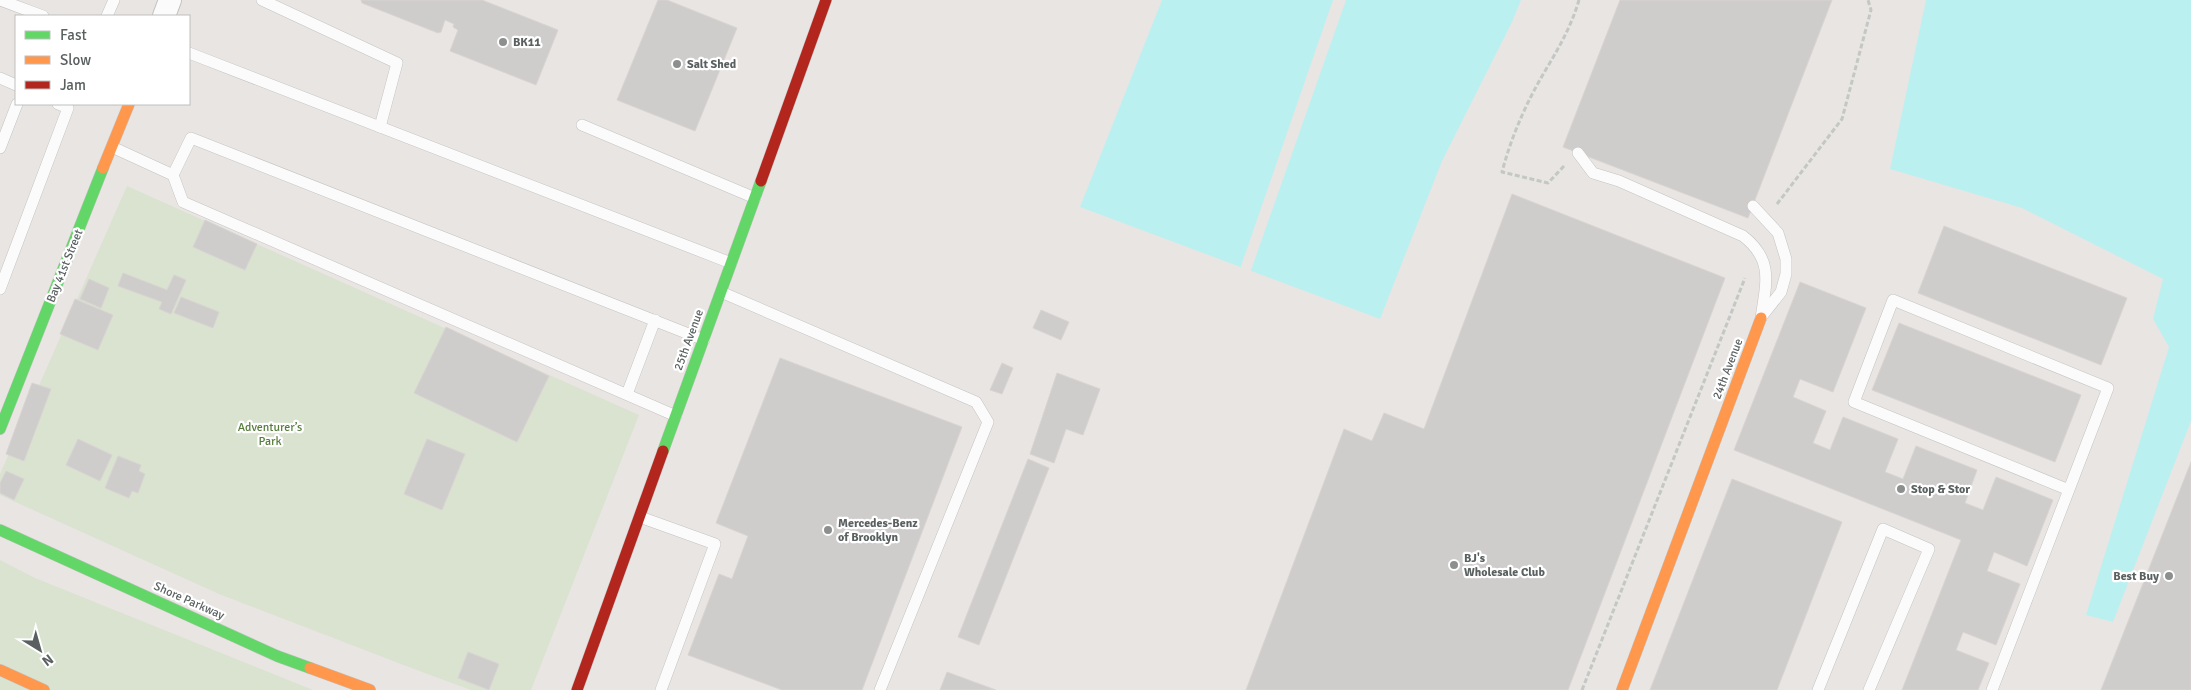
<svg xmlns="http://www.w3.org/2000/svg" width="2191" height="690" font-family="Signika,sans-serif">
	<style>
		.green { fill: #dae2d0 }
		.water { fill: #bbf0f0 }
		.pier { fill: #e9e5e3 }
		.building { fill: #cfcccc; stroke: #d8d4d2 }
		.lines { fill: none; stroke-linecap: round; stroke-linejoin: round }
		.lane-casing { stroke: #c4c3c2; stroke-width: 12 }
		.street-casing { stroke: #c4c3c2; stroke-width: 24 }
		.fast-casing { stroke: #c3c3c2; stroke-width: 12 }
		.slow-casing { stroke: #c3c3c2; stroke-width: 12 }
		.jam-casing { stroke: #c3c3c2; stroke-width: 12 }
		.path { stroke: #c4c8c4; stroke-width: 3; stroke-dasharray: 5 2.5; stroke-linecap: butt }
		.lane { stroke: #fcfbfb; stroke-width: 11 }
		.street { stroke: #fcfbfb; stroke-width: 22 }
		.fast { stroke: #63d668; stroke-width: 11 }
		.slow { stroke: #ff974d; stroke-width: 11 }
		.jam { stroke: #b3261e; stroke-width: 11 }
		.poi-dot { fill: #8c8f8e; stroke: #fff; stroke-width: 2 }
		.labels { text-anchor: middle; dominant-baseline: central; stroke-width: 4.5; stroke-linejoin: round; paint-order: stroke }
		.poi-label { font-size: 12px; font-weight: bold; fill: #5a6060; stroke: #fff; text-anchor: start }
		.street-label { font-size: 12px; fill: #5a6060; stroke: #fff }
		.park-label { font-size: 12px; fill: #567d3c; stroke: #fff }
	</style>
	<rect width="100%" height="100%" fill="#e9e5e3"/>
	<g class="green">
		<path d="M127,186L639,415L531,690H471L414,669L219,594L0,495V474Z"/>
		<path d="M0,560L35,578L313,690H0Z"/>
	</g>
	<g class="water">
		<path d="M1162,0H1521L1512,22L1442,161L1380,319L1080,207Z"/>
		<path d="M1926,0H2191V421L2113,622L2086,615L2169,347L2153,319L2163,279L2022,208L1890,169Z"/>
	</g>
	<path class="pier" d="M1333,0H1346L1250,273L1240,269Z"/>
	<g class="building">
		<path d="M361,0H482L558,30L536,85L450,51L458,30L453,27L454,24L445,20L441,32L438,33L362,3Z"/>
		<path d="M658,0H667L737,28L695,131L617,100Z"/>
		<path d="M1620,0H1832L1748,218L1563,147Z"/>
		<path d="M1512,194L1725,278L1568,690H1246L1344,429L1372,441L1384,413L1424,429Z"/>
		<path d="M205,220L257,244L245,270L193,247Z"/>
		<path d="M1944,226L2127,298L2101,365L1918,293Z"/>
		<path d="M123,273L167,290L174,275L186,280L171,314L159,309L162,302L118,286Z"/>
		<path d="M89,279L109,288L101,308L80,299Z"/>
		<path d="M1800,282L1866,308L1833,392L1800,379L1793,397L1826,411L1813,443L1830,450L1843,417L1898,439L1885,472L1903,479L1916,446L1977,470L1965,503L1983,510L1996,477L2053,500L2027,566L1994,552L1987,571L2020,584L1996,645L1963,632L1956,650L1989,663L1978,690H1902L1961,540L1734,450Z"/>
		<path d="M181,297L219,312L213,328L174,313Z"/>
		<path d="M75,299L113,315L98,350L60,334Z"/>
		<path d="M1041,310L1069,322L1061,340L1033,328Z"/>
		<path d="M1899,323L2081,395L2055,462L1872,390Z"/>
		<path d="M446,327L549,376L517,442L414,393Z"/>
		<path d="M780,358L962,427L862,690H782L688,655L719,574L732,579L748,536L716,523Z"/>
		<path d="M1002,363L1013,368L1002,394L990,390Z"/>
		<path d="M1057,373L1100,389L1083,435L1066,429L1054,463L1030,454Z"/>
		<path d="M32,383L51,389L24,461L6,454Z"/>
		<path d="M78,439L112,455L100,481L66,465Z"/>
		<path d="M427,439L465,454L442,510L404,494Z"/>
		<path d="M118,456L141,465L139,471L145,474L138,493L132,491L129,498L105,488Z"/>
		<path d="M1028,459L1049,468L979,645L958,637Z"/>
		<path d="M2191,462V690H2101Z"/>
		<path d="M6,471L24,479L14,500L0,493V483Z"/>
		<path d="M1732,479L1842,522L1777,690H1650Z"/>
		<path d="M468,652L499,664L489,690L458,678Z"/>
		<path d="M947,672L996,690H940Z"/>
	</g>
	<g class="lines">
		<defs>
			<g id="lane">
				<path d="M0,0L43,16"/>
				<path d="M262,0L397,63L380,127"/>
				<path d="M107,16L114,0"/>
				<path d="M189,53L731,263"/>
				<path d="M0,78L16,85"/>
				<path d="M582,125L755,198"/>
				<path d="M112,147L173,175L183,202L676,416"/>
				<path d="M0,148L17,104"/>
				<path d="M1578,153L1593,173L1619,181L1743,236C1774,260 1766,283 1761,318"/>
				<path d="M173,175L191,138L704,340"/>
				<path d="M1753,206L1778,233L1786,259V274L1781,292L1762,316"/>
				<path d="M0,289L68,108L58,104"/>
				<path d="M721,292L976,402L988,422L880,690"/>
				<path d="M627,394L655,320"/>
				<path d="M640,517L715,544L661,690"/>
				<path d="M1818,690L1883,529L1929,549L1869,690"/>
				<path d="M1992,690L2108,388L1893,300L1854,402L2069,490"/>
			</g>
			<path id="street" d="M164,16L170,0"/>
			<g id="fast">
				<path d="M0,429L103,168"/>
				<path d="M663,451L761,181"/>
				<path d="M0,530L277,656L310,668"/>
			</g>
			<g id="slow">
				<path d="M103,168L129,104"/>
				<path d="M310,668L370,690"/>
				<path d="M0,670L44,690"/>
				<path d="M1622,690L1761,318"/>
			</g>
			<g id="jam">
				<path d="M761,181L826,0"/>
				<path d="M577,690L663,451"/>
			</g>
		</defs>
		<use href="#lane" class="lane-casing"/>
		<use href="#street" class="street-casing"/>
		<use href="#fast" class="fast-casing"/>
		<use href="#slow" class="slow-casing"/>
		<use href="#jam" class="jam-casing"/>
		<g class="path">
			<path d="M1564,166L1548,183L1502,172C1512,134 1528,99 1548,66C1561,44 1572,24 1579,0"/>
			<path d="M1777,204L1842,119L1871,10L1868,0"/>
			<path d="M1582,690L1745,278"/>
		</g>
		<use href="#lane" class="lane"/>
		<use href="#street" class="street"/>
		<use href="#fast" class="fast"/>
		<use href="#slow" class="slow"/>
		<use href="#jam" class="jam"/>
	</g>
	<g class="poi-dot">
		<circle cx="503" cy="42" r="5"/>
		<circle cx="677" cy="64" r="5"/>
		<circle cx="1901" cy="489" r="5"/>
		<circle cx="828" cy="530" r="5"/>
		<circle cx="1454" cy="565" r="5"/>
		<circle cx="2169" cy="576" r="5"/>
	</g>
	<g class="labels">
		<g class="poi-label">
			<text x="513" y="42">BK11</text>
			<text x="687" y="64">Salt Shed</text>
			<text x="1911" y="489">Stop &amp; Stor</text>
			<text x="838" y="523">Mercedes-Benz<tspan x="838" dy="14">of Brooklyn</tspan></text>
			<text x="1464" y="558">BJ's<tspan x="1464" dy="14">Wholesale Club</tspan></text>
			<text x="2159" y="576" text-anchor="end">Best Buy</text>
		</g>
		<g class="street-label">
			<text transform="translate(65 266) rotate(-68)">Bay 41st Street</text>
			<text transform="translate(689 340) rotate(-70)">25th Avenue</text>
			<text transform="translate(1728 369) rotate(-69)">24th Avenue</text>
			<text transform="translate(189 601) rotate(24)">Shore Parkway</text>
		</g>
		<g class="park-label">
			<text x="270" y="427">Adventurer’s<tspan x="270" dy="14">Park</tspan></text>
		</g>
	</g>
	<rect x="15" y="15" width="175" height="90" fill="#ffffff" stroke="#bdbfbf"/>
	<rect x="25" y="31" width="25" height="8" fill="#63d668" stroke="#bdbfbf"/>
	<text x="60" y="40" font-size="15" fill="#5a6060">Fast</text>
	<rect x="25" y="56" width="25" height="8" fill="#ff974d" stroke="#bdbfbf"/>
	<text x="60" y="65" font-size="15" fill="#5a6060">Slow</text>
	<rect x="25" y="81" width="25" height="8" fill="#b3261e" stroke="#bdbfbf"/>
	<text x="60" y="90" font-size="15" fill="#5a6060">Jam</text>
	<g transform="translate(40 650) rotate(143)" stroke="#ffffff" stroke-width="4" paint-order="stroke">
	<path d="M0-4L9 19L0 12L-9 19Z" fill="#5a6060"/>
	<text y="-8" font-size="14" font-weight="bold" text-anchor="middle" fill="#5a6060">N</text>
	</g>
</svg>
